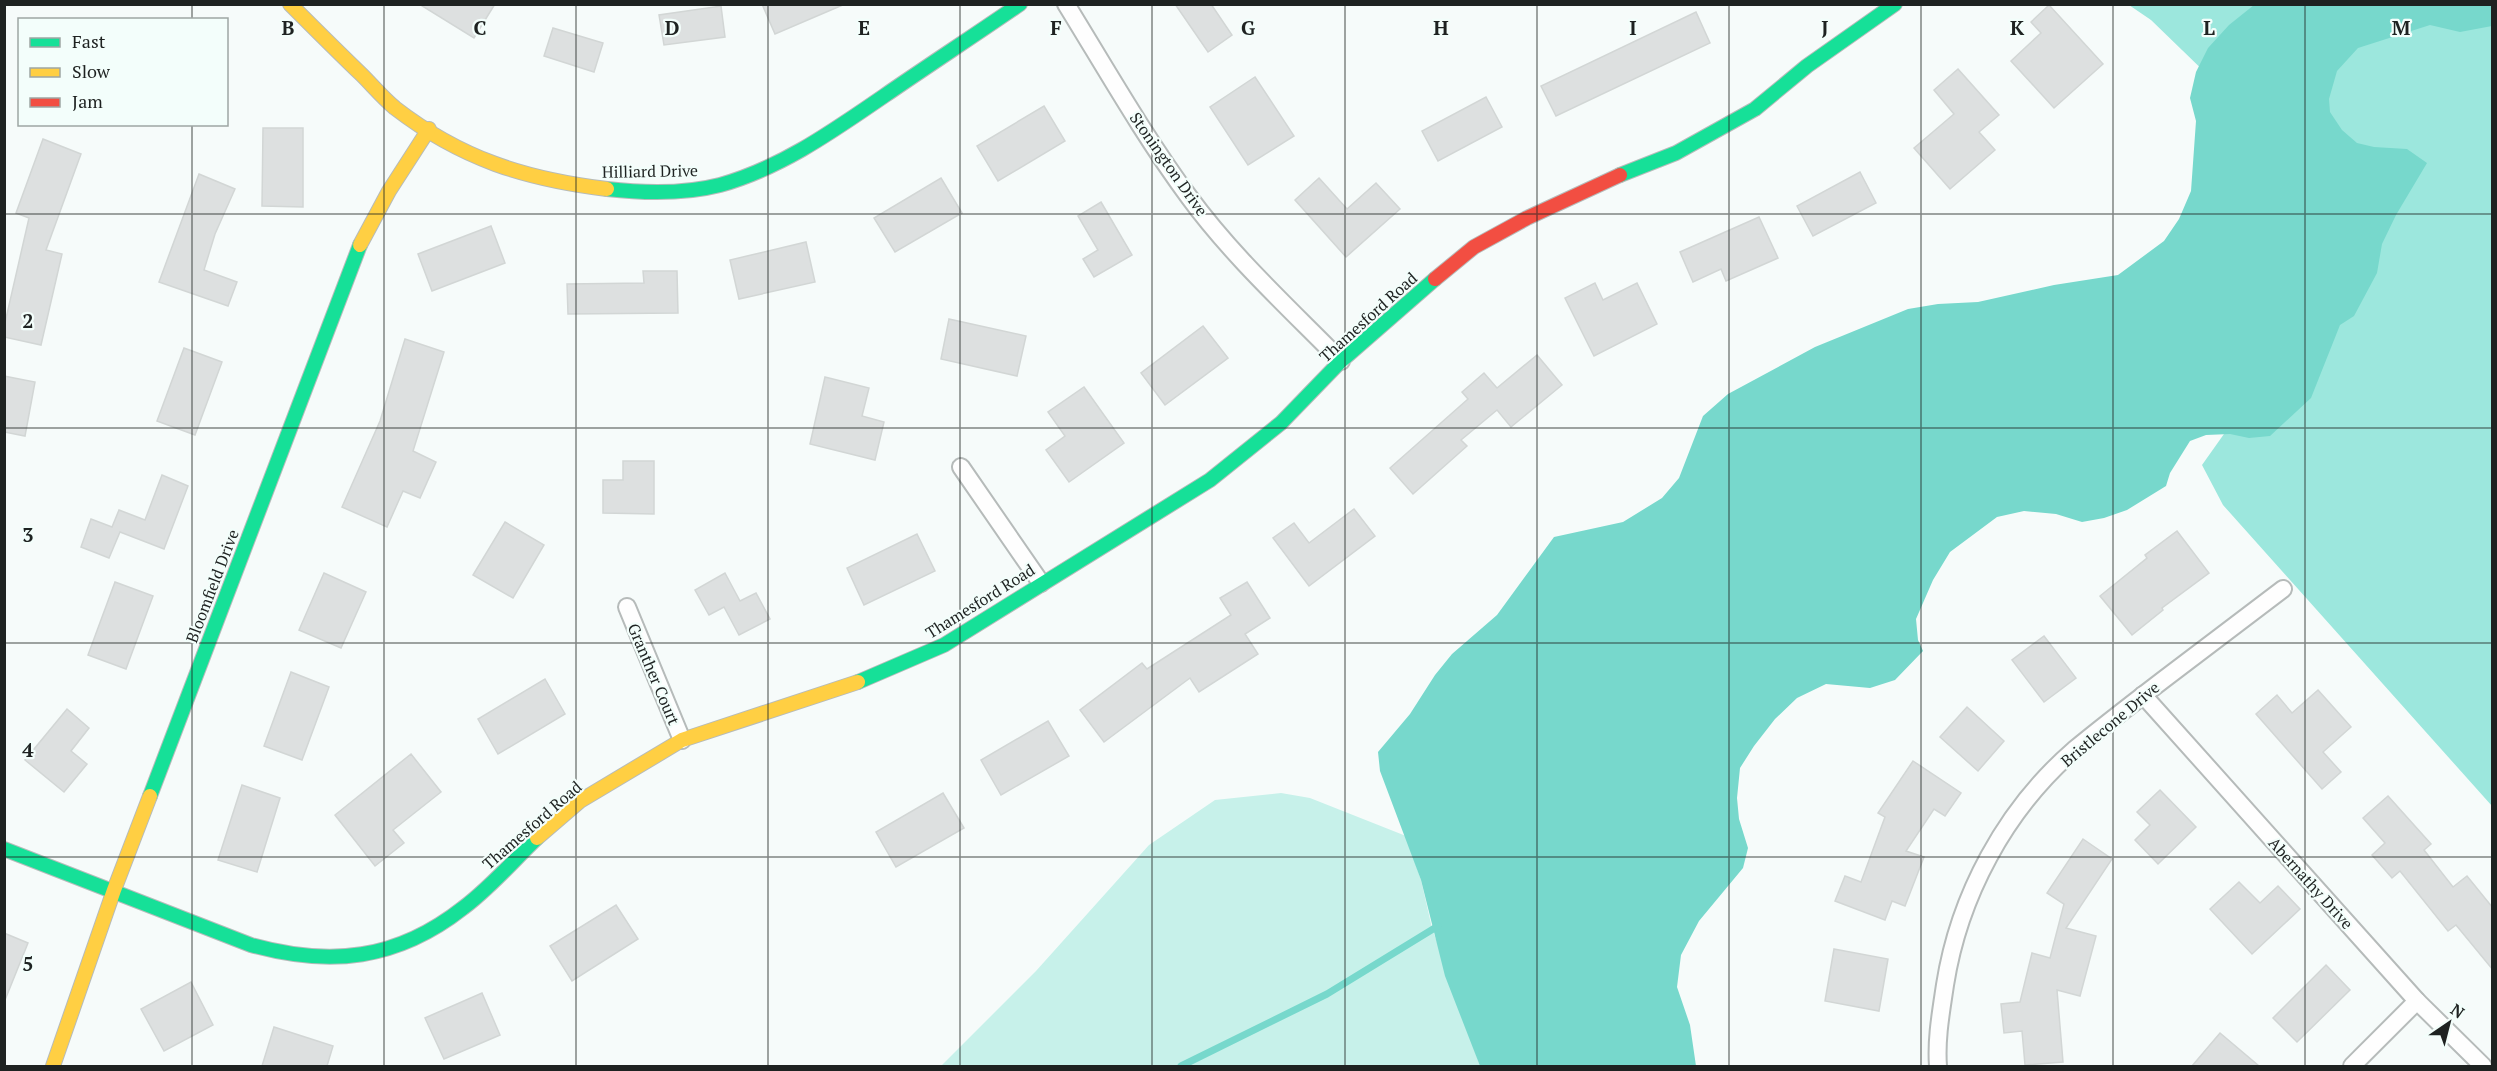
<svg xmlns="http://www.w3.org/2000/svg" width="2497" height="1071" font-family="'PT Serif',serif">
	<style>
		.green { fill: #c7f1ea }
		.forest { fill: #9ce7dd }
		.water { fill: #77d8cc }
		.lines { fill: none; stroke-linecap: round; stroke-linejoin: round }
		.stream { stroke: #77d8cc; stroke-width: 7 }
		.building { fill: #dde0e0; stroke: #d2d6d5; stroke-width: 1.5 }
		.street-casing { stroke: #b6bbba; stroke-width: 20 }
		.fast-casing { stroke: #b6bbba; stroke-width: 16 }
		.slow-casing { stroke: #b6bbba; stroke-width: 16 }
		.jam-casing { stroke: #b6bbba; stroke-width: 16 }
		.street { stroke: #fefefe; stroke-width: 16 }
		.fast { stroke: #16e098; stroke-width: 14 }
		.slow { stroke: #ffcf43; stroke-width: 14 }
		.jam { stroke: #f24e42; stroke-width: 14 }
		.grid { fill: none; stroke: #1e2221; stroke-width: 1.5; stroke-opacity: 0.55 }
		.labels { text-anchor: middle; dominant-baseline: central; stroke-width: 4.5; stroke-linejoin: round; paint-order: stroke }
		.street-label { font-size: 16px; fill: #1e2221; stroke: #f3fefb }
		.grid-label { font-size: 20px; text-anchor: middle; font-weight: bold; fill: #1e2221; stroke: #f3fefb; stroke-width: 4.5; stroke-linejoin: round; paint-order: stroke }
	</style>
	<rect width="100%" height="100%" fill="#f6fbfa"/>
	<path class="green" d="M1281,793L1310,798L1406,836L1421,880L1432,928L1480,1066H941L1036,971L1149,845L1215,800Z"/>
	<path class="forest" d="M2129,5H2492V806L2223,505L2202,465L2241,410L2244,110L2151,20Z"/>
	<path class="water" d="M2254,5H2492V26L2460,32L2430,25L2358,48L2337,71L2329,99L2330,112L2342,130L2357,143L2374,147L2407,149L2427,163L2396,215L2382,244L2377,273L2354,316L2340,325L2311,398L2270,436L2249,438L2230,434L2206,435L2190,441L2170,473L2166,486L2127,510L2104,518L2082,522L2056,514L2024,511L1997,517L1950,552L1933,580L1916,619L1918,640L1923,651L1895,680L1870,688L1826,684L1797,698L1775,719L1754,746L1740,768L1737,798L1739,819L1748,848L1743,868L1699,921L1681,955L1677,987L1690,1025L1696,1066H1480L1445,976L1421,880L1380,771L1378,752L1410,714L1435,675L1452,654L1497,615L1554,537L1623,522L1662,498L1679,478L1703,416L1728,394L1815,347L1908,309L1938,304L1978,302L2054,285L2118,275L2164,241L2179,219L2191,191L2196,121L2190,98L2196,72L2208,48L2229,25Z"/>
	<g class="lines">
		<path class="stream" d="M1181,1066L1327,994L1438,926"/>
	</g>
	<g class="building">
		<path d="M419,4H495L474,38Z"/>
		<path d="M762,4H845L775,34Z"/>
		<path d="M1175,4H1211L1232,35L1208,52Z"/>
		<path d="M2049,5L2103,64L2054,108L2011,61L2041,33L2031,22Z"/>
		<path d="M721,6L725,37L664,45L659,15Z"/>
		<path d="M1696,12L1710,43L1556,116L1541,86Z"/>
		<path d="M553,28L603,43L594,72L544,56Z"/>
		<path d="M1958,69L1999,115L1979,132L1995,150L1950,189L1914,148L1954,114L1934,90Z"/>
		<path d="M1255,77L1294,136L1248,165L1210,107Z"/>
		<path d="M1486,97L1502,127L1438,161L1422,131Z"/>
		<path d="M1044,106L1065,141L998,181L977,146Z"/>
		<path d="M263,128H303V207L262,206Z"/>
		<path d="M43,139L81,154L46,250L62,254L41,345L4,337V327L29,218L16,213Z"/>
		<path d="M1860,172L1876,203L1813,236L1797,206Z"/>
		<path d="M199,174L235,189L215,234L204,270L237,282L228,306L159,282Z"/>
		<path d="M941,178L962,213L895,252L874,218Z"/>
		<path d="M1319,178L1347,209L1376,183L1400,209L1346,257L1295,200Z"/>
		<path d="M1101,202L1132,255L1094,277L1083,259L1098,250L1078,216Z"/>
		<path d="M1759,217L1778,258L1726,281L1721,269L1693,282L1680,252Z"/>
		<path d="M491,226L505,263L432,291L418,254Z"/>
		<path d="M806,242L815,282L739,299L730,260Z"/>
		<path d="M643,271H677L678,313L568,314L567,284L644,283Z"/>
		<path d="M1595,283L1603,300L1637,283L1657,324L1594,356L1565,298Z"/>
		<path d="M949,319L1026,336L1017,376L941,359Z"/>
		<path d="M1203,326L1228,358L1165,405L1141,373Z"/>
		<path d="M405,339L444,352L413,451L436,462L420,498L403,491L387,527L342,507L380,421Z"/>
		<path d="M184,348L222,362L195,435L157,421Z"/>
		<path d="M1537,355L1562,385L1511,427L1497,410L1461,440L1467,446L1413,494L1390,468L1468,399L1462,392L1484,373L1497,388Z"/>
		<path d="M4,376L35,382L25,436L4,432Z"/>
		<path d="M825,377L869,388L862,416L884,422L875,460L810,444Z"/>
		<path d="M1084,387L1124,443L1069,482L1046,450L1065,436L1048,412Z"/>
		<path d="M623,461H654V514L603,513V480H623Z"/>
		<path d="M162,475L188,486L164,549L120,532L109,558L81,547L91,519L112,527L119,510L145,520Z"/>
		<path d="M1354,509L1375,536L1309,586L1273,538L1294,523L1309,543Z"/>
		<path d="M505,522L544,545L513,598L473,575Z"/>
		<path d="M2177,531L2209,573L2162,608L2163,610L2132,635L2100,596L2147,558L2145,555Z"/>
		<path d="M917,534L935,571L864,605L847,568Z"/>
		<path d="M324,573L366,592L341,648L299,630Z"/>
		<path d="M725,573L740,601L756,593L770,619L739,635L724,607L709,615L695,590Z"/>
		<path d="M115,582L153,596L126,669L88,655Z"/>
		<path d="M1247,582L1270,618L1245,634L1258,654L1199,692L1190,678L1104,742L1080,710L1142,663L1147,669L1231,615L1220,598Z"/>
		<path d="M2044,636L2076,678L2044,702L2012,660Z"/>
		<path d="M291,672L329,687L302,760L264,746Z"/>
		<path d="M545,679L565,714L498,754L478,719Z"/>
		<path d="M2318,690L2351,727L2323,752L2341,772L2322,789L2256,714L2277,695L2292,713Z"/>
		<path d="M1967,707L2004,741L1978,771L1940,737Z"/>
		<path d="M67,709L89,728L71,751L87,764L64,792L25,760Z"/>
		<path d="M1048,721L1069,756L1001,795L981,760Z"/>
		<path d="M411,754L441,792L393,830L404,843L375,866L335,815Z"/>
		<path d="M1913,761L1961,793L1945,816L1934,809L1906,851L1924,857L1905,906L1892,901L1885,920L1835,901L1845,876L1861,882L1885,817L1878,813Z"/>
		<path d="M242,785L280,798L257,872L218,860Z"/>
		<path d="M2160,790L2196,827L2158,864L2135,840L2150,825L2137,812Z"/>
		<path d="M943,793L964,828L896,867L876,832Z"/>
		<path d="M2388,796L2431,844L2424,850L2453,887L2467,876L2493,908V970L2456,925L2448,931L2400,871L2392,878L2372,855L2385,843L2363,818Z"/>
		<path d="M2083,839L2112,859L2066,928L2096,936L2080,996L2057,990L2063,1062L2025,1065L2022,1031L2004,1033L2001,1004L2020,1002L2032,953L2050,958L2064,904L2047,893Z"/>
		<path d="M2239,882L2260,903L2278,886L2300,909L2252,954L2210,909Z"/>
		<path d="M616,905L638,939L572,981L550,946Z"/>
		<path d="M4,933L28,943L5,1000H4Z"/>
		<path d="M1834,949L1888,959L1879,1011L1825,1001Z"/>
		<path d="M2326,965L2350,990L2297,1042L2273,1018Z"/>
		<path d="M191,982L213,1025L164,1051L141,1009Z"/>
		<path d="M482,993L500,1035L444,1059L425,1018Z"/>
		<path d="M274,1027L333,1046L327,1066H262Z"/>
		<path d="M2220,1033L2259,1066H2192Z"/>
	</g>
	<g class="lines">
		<defs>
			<g id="street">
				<path d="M1066,4C1106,69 1144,136 1189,197C1233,257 1289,308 1341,361"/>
				<path d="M961,467L1041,583"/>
				<path d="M627,607L682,740"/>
				<path d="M2143,695L2417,1001L2483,1066"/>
				<path d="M1938,1066C1936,1039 1941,1012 1945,985C1959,896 2005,810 2074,750C2103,726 2133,703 2163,680C2203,650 2243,619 2283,589"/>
				<path d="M2352,1066L2417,1001"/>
			</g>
			<g id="fast">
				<path d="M1620,175L1676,153L1755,109L1807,66L1895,4"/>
				<path d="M607,189C642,193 685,194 720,185C781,168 833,131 884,96C929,65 975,35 1020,4"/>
				<path d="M858,682L944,645L1210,480L1281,423L1341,361L1435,279"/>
				<path d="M150,796L360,245"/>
				<path d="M4,849L251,945C330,967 397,960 463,908C490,888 513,861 537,838"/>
			</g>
			<g id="slow">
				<path d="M290,4C314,28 338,52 362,75C373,86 383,98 395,108C461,159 525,179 607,189"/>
				<path d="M360,245L389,191L429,129"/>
				<path d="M537,838L580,801L682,740L858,682"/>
				<path d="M53,1066L114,890L150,796"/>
			</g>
			<path id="jam" d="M1435,279L1474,247L1527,218L1620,175"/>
		</defs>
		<use href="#street" class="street-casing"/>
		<use href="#fast" class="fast-casing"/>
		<use href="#slow" class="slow-casing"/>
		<use href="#jam" class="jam-casing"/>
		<use href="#street" class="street"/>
		<use href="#fast" class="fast"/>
		<use href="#slow" class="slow"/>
		<use href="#jam" class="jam"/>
	</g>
	<path class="grid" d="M192,4V20M384,4V1066M576,4V1066M768,4V1066M960,4V1066M1152,4V1066M1345,4V1066M1537,4V1066M1729,4V1066M1921,4V1066M2113,4V1066M2305,4V1066M192,124V1066M4,214H2492M4,428H2492M4,643H2492M4,857H2492"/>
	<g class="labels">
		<g class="street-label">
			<text transform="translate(1169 164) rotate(55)">Stonington Drive</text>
			<text transform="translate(650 171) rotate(-1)">Hilliard Drive</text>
			<text transform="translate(1368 317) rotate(-42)">Thamesford Road</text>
			<text transform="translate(212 586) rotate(-69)">Bloomfield Drive</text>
			<text transform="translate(980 601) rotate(-32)">Thamesford Road</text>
			<text transform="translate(654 674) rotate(67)">Granther Court</text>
			<text transform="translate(2110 724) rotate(-40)">Bristlecone Drive</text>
			<text transform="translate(532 825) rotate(-41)">Thamesford Road</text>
			<text transform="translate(2311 883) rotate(48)">Abernathy Drive</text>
		</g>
	</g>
	<g class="grid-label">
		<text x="288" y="35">B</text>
		<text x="480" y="35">C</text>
		<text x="672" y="35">D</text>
		<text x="864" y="35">E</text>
		<text x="1056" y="35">F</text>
		<text x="1248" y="35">G</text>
		<text x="1441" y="35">H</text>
		<text x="1633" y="35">I</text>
		<text x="1825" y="35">J</text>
		<text x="2017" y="35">K</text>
		<text x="2209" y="35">L</text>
		<text x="2401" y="35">M</text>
		<text x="28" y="328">2</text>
		<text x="28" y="542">3</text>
		<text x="28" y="757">4</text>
		<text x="28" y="971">5</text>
	</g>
	<rect width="2497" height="1071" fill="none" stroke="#1e2221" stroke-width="12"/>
	<rect x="18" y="18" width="210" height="108" fill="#f3fefb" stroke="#9ea6a4" stroke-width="1.5"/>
	<rect x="30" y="38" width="30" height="9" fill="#16e098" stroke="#9ea6a4" stroke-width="1.5"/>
	<text x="72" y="48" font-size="18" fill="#1e2221">Fast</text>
	<rect x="30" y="68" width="30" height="9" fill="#ffcf43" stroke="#9ea6a4" stroke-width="1.5"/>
	<text x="72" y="78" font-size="18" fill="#1e2221">Slow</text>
	<rect x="30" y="98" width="30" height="9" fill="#f24e42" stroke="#9ea6a4" stroke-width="1.5"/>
	<text x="72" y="108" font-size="18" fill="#1e2221">Jam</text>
	<g transform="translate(2449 1023) rotate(35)" stroke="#f3fefb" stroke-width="4.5" paint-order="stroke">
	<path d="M0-4.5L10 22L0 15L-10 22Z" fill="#1e2221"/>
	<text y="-9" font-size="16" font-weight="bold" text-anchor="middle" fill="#1e2221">N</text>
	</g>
</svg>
